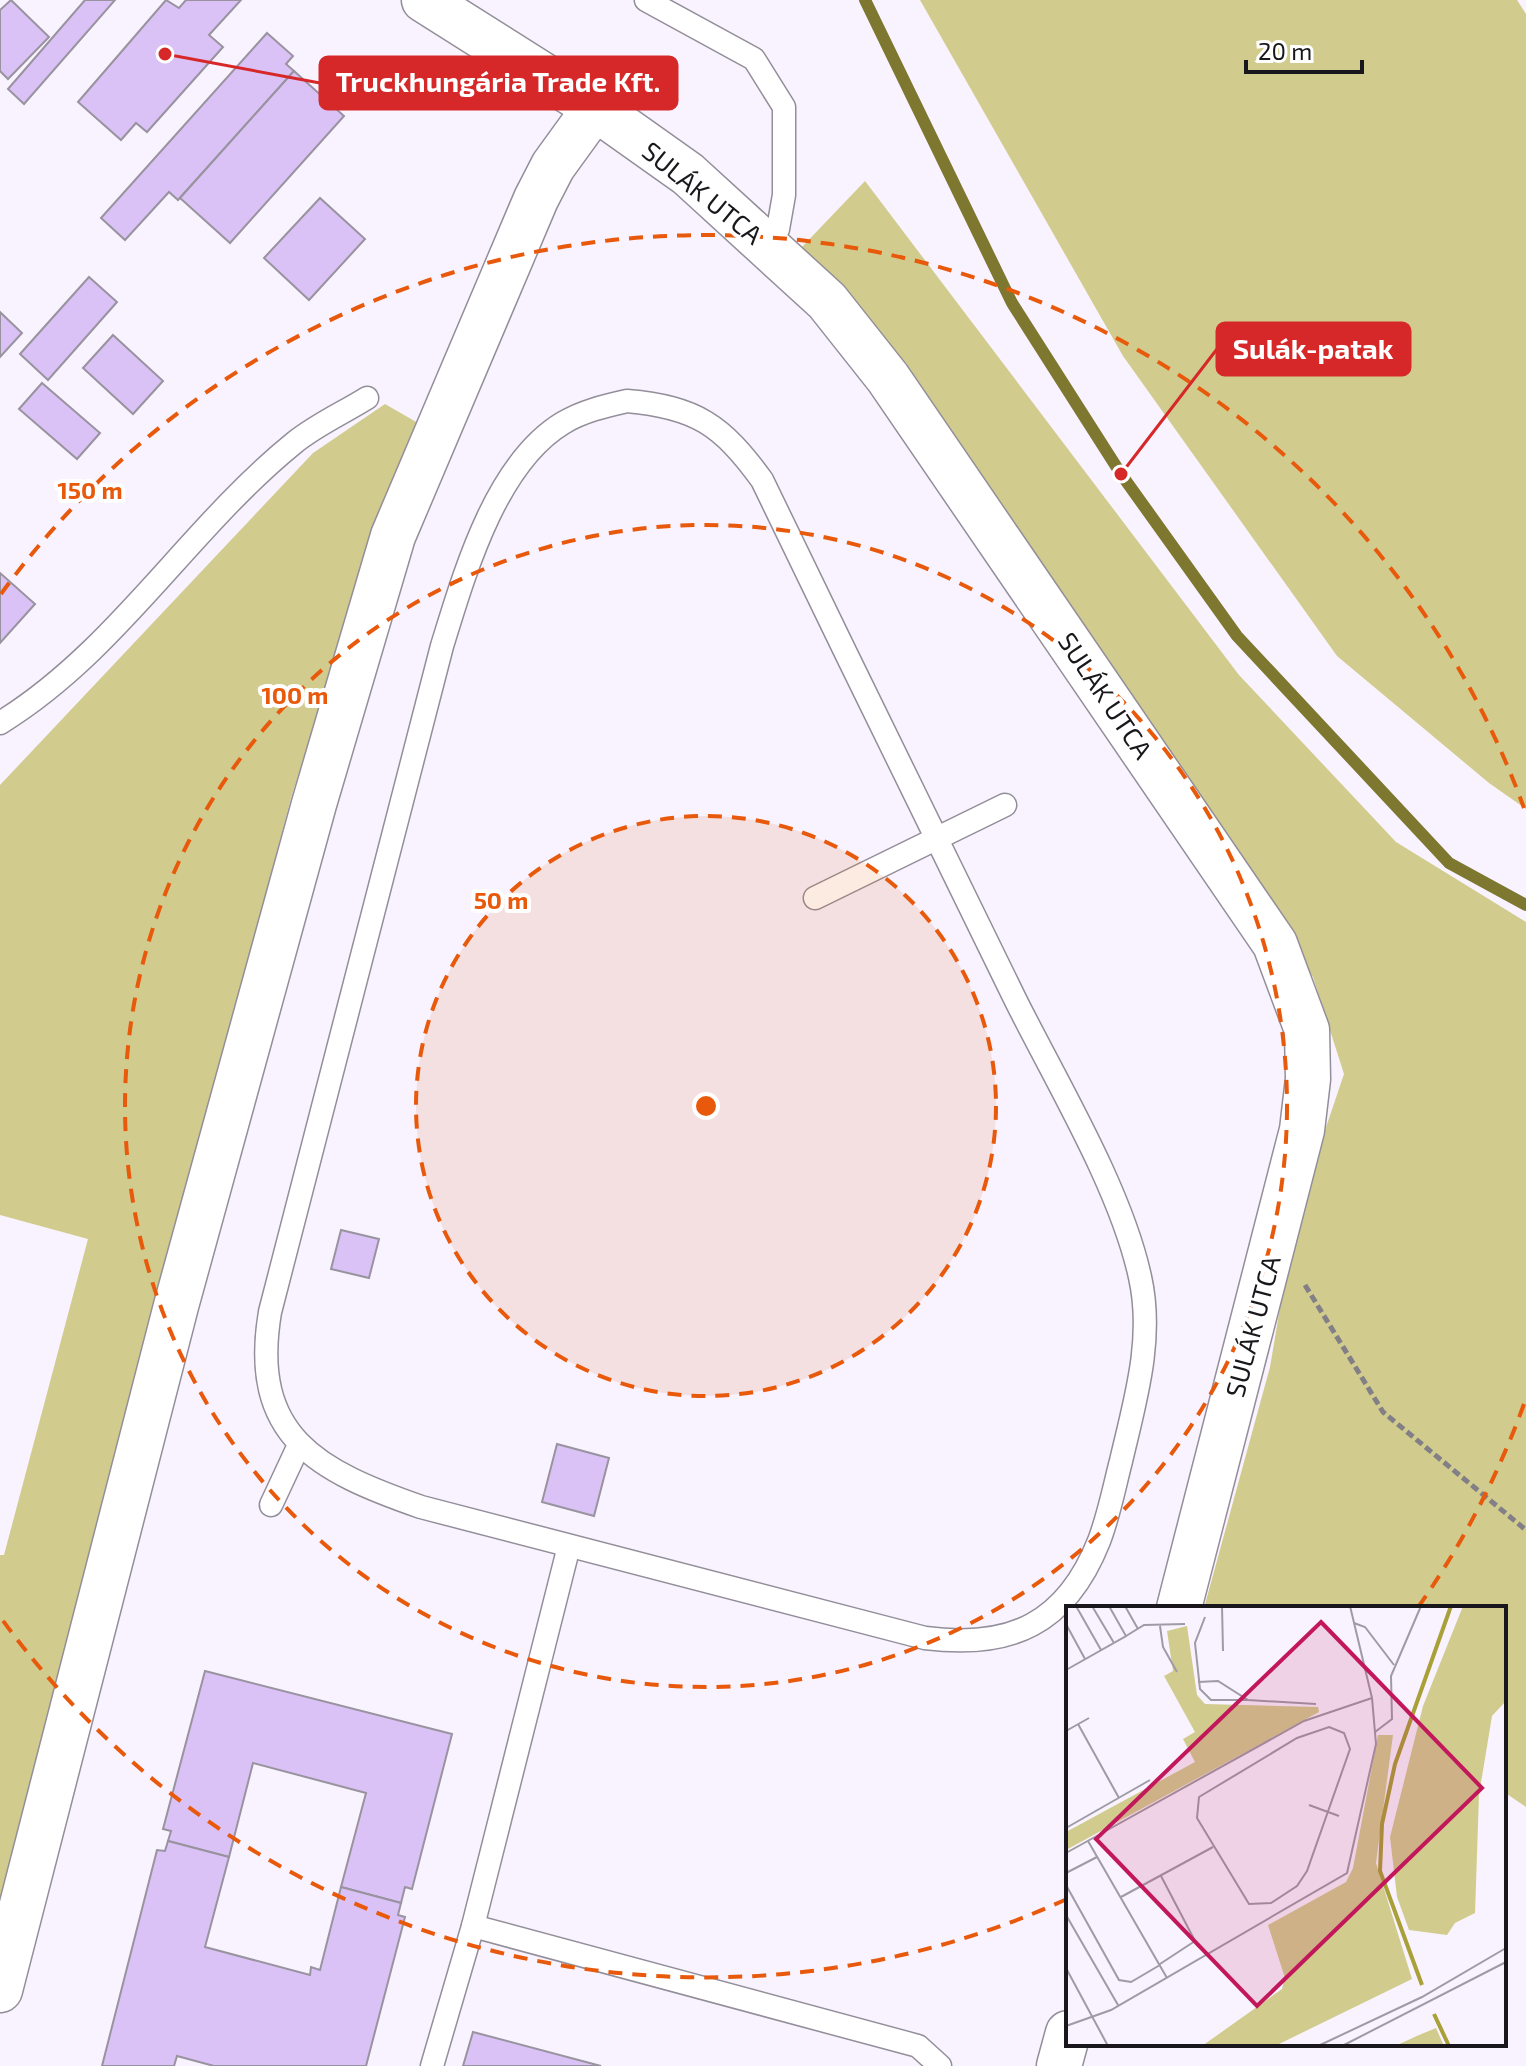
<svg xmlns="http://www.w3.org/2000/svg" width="1526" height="2066" font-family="'Exo 2',sans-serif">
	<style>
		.green { fill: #d1cc8d }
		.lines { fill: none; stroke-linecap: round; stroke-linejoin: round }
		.stream { stroke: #7e772f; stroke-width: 12 }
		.building { fill: #dac2f6; stroke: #98939e; stroke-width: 2 }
		.lane-casing { stroke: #938e99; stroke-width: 25 }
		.street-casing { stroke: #938e99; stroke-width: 47 }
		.path { stroke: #827f86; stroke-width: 5; stroke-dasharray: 8 4; stroke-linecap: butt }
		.lane { stroke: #fff; stroke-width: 22 }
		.street { stroke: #fff; stroke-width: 44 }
		.ring { fill: none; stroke: #e8590c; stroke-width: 4; stroke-dasharray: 14 10 }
		.labels { text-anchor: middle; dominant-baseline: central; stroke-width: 8; stroke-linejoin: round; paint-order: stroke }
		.street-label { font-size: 26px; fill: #19171b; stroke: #fff }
		.inset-river { fill: none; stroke: #a9a037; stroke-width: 4 }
		.inset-road { fill: none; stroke: #9f9ba4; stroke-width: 2 }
		.view { fill: #c2185b; fill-opacity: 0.15; stroke: #c2185b; stroke-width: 4 }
		.inset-edge { fill: none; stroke: #19171b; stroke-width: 4 }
		.centre { fill: #e8590c; stroke: #fff; stroke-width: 4 }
		.ring-label { font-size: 24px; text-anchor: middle; font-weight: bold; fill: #e8590c; stroke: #fff; stroke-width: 8; stroke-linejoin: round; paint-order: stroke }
		.leader { fill: none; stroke: #d62828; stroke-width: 3 }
		.callout-dot { fill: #d62828; stroke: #fff; stroke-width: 3 }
		.callout { fill: #d62828; stroke: #d62828; stroke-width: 3 }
		.callout-label { font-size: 28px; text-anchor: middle; font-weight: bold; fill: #fff }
	</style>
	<rect width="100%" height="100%" fill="#f8f3ff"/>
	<g class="green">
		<path d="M920,0H1517L1526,14V809L1489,783L1337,656L1123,356Z"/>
		<path d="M865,181L1239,675L1396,842L1526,922V1807L1504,1792V1608H1204L1270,1367L1295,1219L1344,1074L1313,977L800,249Z"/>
		<path d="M385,404L418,423L386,497L291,798L0,1903V1555H4L88,1239L0,1215V785L313,453Z"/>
	</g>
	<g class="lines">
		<path class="stream" d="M865,0L1012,303L1121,474L1237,636L1449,863L1526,905"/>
	</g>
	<g class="building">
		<path d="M11,0L49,37L8,79L0,71V10Z"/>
		<path d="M85,0H115L24,104L8,89Z"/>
		<path d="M166,0L179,8L186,0H241L209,35L223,47L147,132L136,123L121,140L78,102Z"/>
		<path d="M267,33L293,56L286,64L294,71L178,200L169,192L125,240L101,218Z"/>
		<path d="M294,71L344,116L230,243L180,198Z"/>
		<path d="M320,198L365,239L309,300L264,258Z"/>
		<path d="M89,277L117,302L48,380L20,354Z"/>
		<path d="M0,312L22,333L0,357Z"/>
		<path d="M113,335L163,381L133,414L83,368Z"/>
		<path d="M42,383L100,433L77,459L19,409Z"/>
		<path d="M0,573L35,604L0,643Z"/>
		<path d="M341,1230L379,1239L369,1278L331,1269Z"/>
		<path d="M557,1444L609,1458L594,1516L542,1502Z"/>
		<path d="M205,1671L452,1734L412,1889L405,1887L401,1903L341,1887L366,1793L253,1763L229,1857L168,1841L171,1831L163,1829Z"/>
		<path d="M168,1841L229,1857L205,1947L310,1975L311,1967L320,1970L341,1887L401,1903L398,1915L405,1917L366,2066H214L177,2056L174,2066H102L157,1850L165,1851Z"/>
		<path d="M473,2032L601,2066H463Z"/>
	</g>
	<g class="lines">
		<defs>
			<g id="lane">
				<path d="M646,0L754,59L784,107V195L778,229L769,246"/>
				<path d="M627,401C696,407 722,425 762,480C846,654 931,828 1016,1001C1057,1083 1121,1189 1140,1277C1154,1339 1135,1401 1121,1461C1114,1488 1109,1515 1099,1541C1066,1624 1011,1649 925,1638L421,1507C318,1471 249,1437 270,1312L442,646C464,575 495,464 563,423C583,411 605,406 627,401Z"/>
				<path d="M0,723C116,652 189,528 294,443C316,425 343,413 367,398"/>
				<path d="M815,898L1005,805"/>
				<path d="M271,1505L299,1445"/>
				<path d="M473,1926L918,2046L940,2066"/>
				<path d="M432,2066L473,1926L569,1546"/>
			</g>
			<g id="street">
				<path d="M424,0L595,108L688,174L827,301L888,378L1275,944L1307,1030L1308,1079L1302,1130L1179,1608"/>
				<path d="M0,1990L176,1306L314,804L393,536L536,199L553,166L595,108"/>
				<path d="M1059,2066L1068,2033"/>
			</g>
		</defs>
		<use href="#lane" class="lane-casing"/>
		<use href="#street" class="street-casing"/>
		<path class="path" d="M1305,1285L1383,1412L1526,1530"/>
		<use href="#lane" class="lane"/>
		<use href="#street" class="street"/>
	</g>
	<circle cx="706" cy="1106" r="290" fill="#e8590c" fill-opacity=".12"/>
	<g class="ring">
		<circle cx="706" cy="1106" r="290"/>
		<circle cx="706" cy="1106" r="581"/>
		<path d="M1524 1404A871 871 0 0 1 1419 1606M1067 1899A871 871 0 0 1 1 1618M1 594A871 871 0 0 1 1524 808"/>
	</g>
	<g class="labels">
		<g class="street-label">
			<text transform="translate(703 192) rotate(39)">SULÁK UTCA</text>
			<text transform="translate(1106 695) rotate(56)">SULÁK UTCA</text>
			<text transform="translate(1252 1326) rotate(-75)">SULÁK UTCA</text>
		</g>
	</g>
	<g transform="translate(1066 1606)">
		<rect width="440" height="440" fill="#f8f3ff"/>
		<path d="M397,0H440V95L426,110L413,189L409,307L389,317L381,329L343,324L331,291L324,231L357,100ZM121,20L131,89L139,98L252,101L253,106L0,244V226L129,156L117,133L129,126L98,70L107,65L101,25ZM312,129H327L310,257L346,373L209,440H136L216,383L219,372L202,319L280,276L287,262ZM370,422L378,440H329L353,429Z" fill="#d1cc8d"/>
		<path class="inset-river" d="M356,379L314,265L316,218L329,158L385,0M368,408L383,440"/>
		<path class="inset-road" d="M10,0L35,44M26,0L48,37M59,0L72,23M156,0L157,45M139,11L129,37L134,83L145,94H182M288,17L299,21L328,59M0,18L19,53M94,20L97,41L111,66M60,30L78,19L119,18M0,64L60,30L43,0M132,76L152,75L182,94L250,98M12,118L53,192M263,121L278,127L284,143L241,265L231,280L205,297L183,298L131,212L133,191L231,132ZM0,125L23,112M309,126L326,113L325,70L355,0M243,199L273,210M0,222L84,174M22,235L101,372M0,247L238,115L306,92M0,267L31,251M0,279L53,374L65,376L94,359M55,291L147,241M0,309L52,399M94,358L129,335L95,270M0,362L42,440M0,420L45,404L281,267L310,138L306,92L284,0M252,440L356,391L440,342M276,440L440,356"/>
		<path class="view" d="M255,16L416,182L191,400L30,233Z"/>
		<rect width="440" height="440" class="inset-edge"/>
	</g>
	<circle cx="706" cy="1106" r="12" class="centre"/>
	<g class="ring-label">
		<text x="90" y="499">150 m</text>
		<text x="295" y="704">100 m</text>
		<text x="501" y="909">50 m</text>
	</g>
	<path class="leader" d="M165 54L320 83M1121 474L1217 349"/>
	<g class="callout-dot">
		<circle cx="165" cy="54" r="8"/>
		<circle cx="1121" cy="474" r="8"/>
	</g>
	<g class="callout">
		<rect x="320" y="57" width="357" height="52" rx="8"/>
		<rect x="1217" y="323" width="193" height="52" rx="8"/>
	</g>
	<g class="callout-label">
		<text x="498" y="92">Truckhungária Trade Kft.</text>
		<text x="1313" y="359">Sulák-patak</text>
	</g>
	<path d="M1246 60v12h116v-12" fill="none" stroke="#19171b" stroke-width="4"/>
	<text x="1258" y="60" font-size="24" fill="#19171b" stroke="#ffffff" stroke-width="6" paint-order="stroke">20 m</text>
</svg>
